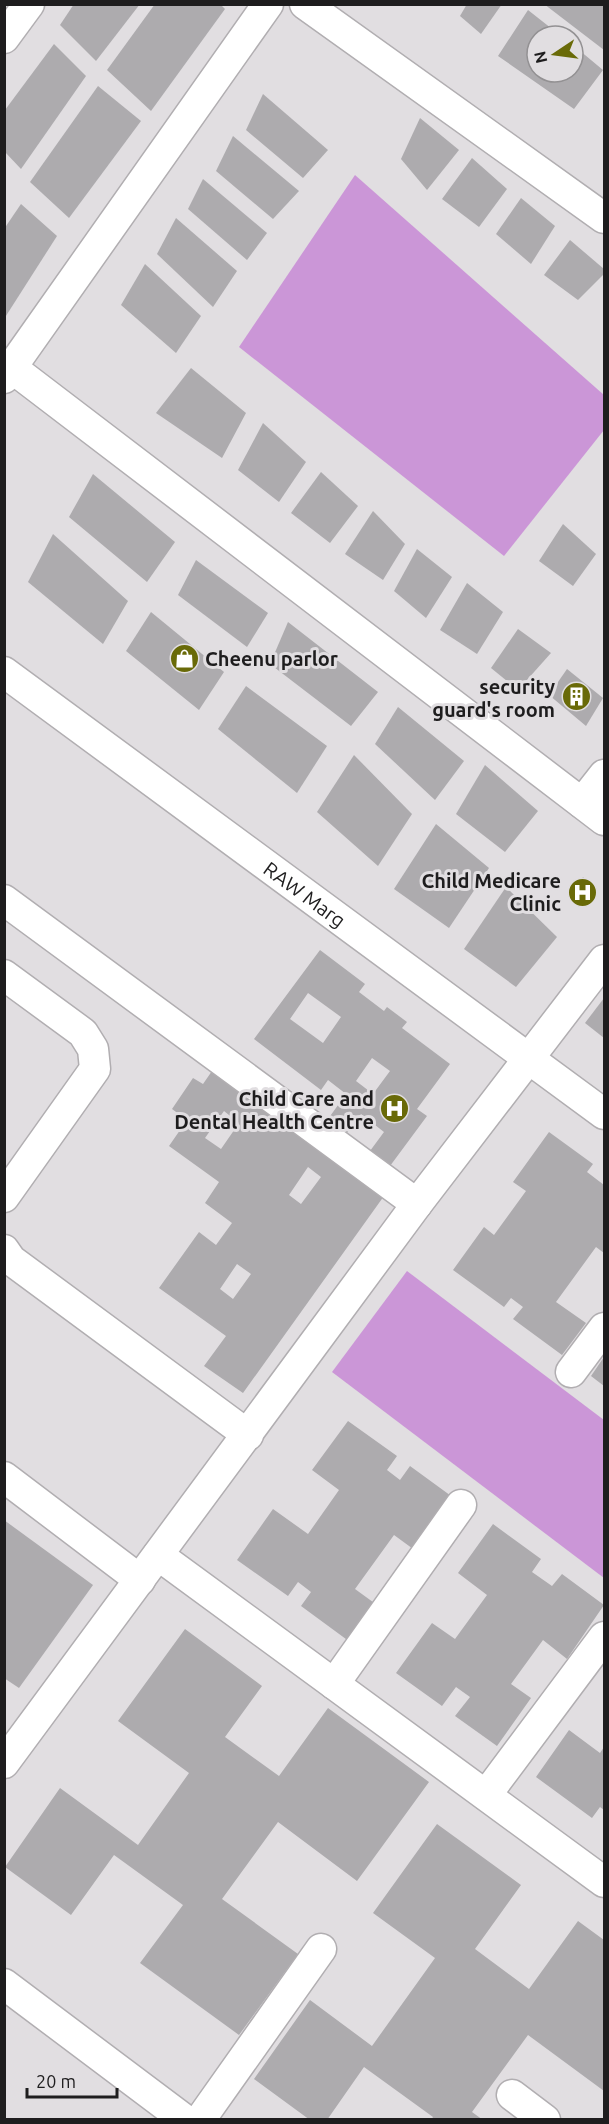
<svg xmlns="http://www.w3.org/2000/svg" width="609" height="2124" font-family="Ubuntu,sans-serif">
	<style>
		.green { fill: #cb96d7 }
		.building { fill: #adabae; fill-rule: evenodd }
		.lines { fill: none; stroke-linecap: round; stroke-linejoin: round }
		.minor-casing { stroke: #b1aeb1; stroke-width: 33 }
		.minor { stroke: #fff; stroke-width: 30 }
		.labels { text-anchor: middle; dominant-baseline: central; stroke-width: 6; stroke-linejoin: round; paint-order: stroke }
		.poi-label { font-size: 20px; font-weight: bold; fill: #1e1d1e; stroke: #e1dee1; text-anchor: end }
		.street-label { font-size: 20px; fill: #1e1d1e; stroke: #e1dee1 }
	</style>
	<rect width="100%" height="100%" fill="#e1dee1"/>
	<g class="green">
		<path d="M355,175L604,395V430L504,556L239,347Z"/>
		<path d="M407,1271L604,1420V1578L332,1372Z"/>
	</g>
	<g class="building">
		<path d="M74,4H140L96,61L60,25Z"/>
		<path d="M155,4H220L225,9L151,111L107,70Z"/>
		<path d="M467,4H502L481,34L460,16Z"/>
		<path d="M544,4H604V50Z"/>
		<path d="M528,10L561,36H537V72H573V45L603,70L574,109L498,56Z"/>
		<path d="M54,44L86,76L21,169L5,152V110Z"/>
		<path d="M98,86L141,121L69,218L30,182Z"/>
		<path d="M263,94L328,150L303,178L246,130Z"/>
		<path d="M420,118L459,150L427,190L401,159Z"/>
		<path d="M233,136L299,191L273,219L216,171Z"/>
		<path d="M472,158L507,189L479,227L442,199Z"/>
		<path d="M203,179L267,233L247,260L188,209Z"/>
		<path d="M521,198L555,226L531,264L496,234Z"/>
		<path d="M21,204L57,236L4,319V229Z"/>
		<path d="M176,218L237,271L213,307L157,254Z"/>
		<path d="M570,240L604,269V274L578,300L544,275Z"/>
		<path d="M145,264L201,316L176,353L121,305Z"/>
		<path d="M191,368L246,413L222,458L156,413Z"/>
		<path d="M263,423L306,462L279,502L238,470Z"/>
		<path d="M321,472L358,506L330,543L291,513Z"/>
		<path d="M93,474L175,542L147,582L69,517Z"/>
		<path d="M373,511L405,544L383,580L345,554Z"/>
		<path d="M563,524L596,554L573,586L539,561Z"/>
		<path d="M53,534L128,601L103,644L28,582Z"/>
		<path d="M417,549L452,577L426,618L394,591Z"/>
		<path d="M196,560L268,613L247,647L178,595Z"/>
		<path d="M467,583L503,612L477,654L440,630Z"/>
		<path d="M151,612L224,672L199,710L126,651Z"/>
		<path d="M288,622L378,692L351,726L270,664Z"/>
		<path d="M518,629L551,653L518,690L491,668Z"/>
		<path d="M567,669L603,698L586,726L549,695Z"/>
		<path d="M246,686L327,746L297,793L218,729Z"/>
		<path d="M398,707L464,761L435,800L375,744Z"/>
		<path d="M354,755L412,814L378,866L317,812Z"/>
		<path d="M485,765L538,811L505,852L456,814Z"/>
		<path d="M436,824L489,868L449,928L394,889Z"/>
		<path d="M583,877L597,889L581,907L568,896Z"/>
		<path d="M506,887L557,937L516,987L464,949Z"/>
		<path d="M320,950L365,984L359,992L384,1011L387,1007L407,1022L402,1028L450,1064L417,1109L427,1116L390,1166L370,1151L384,1132L361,1114L346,1134L328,1119L346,1094L328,1080L321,1090L254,1039ZM308,993L341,1017L323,1043L290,1019ZM372,1058L390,1071L373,1094L356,1081Z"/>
		<path d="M604,998V1038L585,1023Z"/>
		<path d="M212,1071L384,1196L243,1393L204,1366L226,1336L159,1288L199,1232L216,1245L232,1223L205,1203L219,1182L169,1146L187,1120L172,1109L193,1078L203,1084ZM224,1111L239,1123L221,1149L205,1138ZM308,1167L321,1177L301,1204L289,1195ZM237,1264L251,1274L233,1299L220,1289Z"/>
		<path d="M549,1132L593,1164L587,1172L604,1185V1253L596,1247L556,1302L586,1323L562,1355L513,1319L523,1307L511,1298L504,1307L453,1270L484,1227L494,1235L526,1191L513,1182Z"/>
		<path d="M604,1357V1386L591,1376Z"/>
		<path d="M348,1421L397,1456L387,1470L400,1480L410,1466L458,1501L420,1554L394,1535L355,1589L377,1605L350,1642L301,1606L311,1592L298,1582L288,1596L237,1560L273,1509L308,1534L339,1490L312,1470Z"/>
		<path d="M4,1520L93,1585L19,1688L4,1678Z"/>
		<path d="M493,1524L541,1559L532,1572L552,1586L562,1574L604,1605L567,1659L543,1640L511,1684L531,1698L497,1746L455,1716L470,1697L456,1687L442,1706L396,1673L432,1623L455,1639L487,1595L458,1573Z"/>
		<path d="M185,1629L262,1686L225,1737L279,1776L328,1708L429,1782L357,1881L278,1822L222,1899L298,1954L239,2035L140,1963L183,1905L114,1855L71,1915L5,1867L60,1788L138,1845L189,1773L118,1721Z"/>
		<path d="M569,1730L600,1753L604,1747V1810L600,1807L592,1818L536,1777Z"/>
		<path d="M437,1824L521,1885L475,1949L529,1989L578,1921L604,1940V2091L528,2035L472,2112L483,2120H431L433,2117L364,2067L327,2120H310L254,2079L310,2000L372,2046L435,1958L373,1913Z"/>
	</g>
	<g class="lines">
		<defs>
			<g id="minor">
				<path d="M305,4L604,218"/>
				<path d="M4,38L29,4"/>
				<path d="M12,368L604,820"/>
				<path d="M4,378L268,4"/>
				<path id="s1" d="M4,672L604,1114"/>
				<path d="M582,803L604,775"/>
				<path d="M4,900L417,1204"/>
				<path d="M4,975L83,1033L93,1049L95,1069L4,1197"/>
				<path d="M4,1250L11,1260L248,1435"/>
				<path d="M571,1372L604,1328"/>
				<path d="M4,1477L140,1580"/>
				<path d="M158,1555L604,1882"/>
				<path d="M334,1684L461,1505"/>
				<path d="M4,1763L417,1204L604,960"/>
				<path d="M486,1795L604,1637"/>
				<path d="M4,1984L185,2120"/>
				<path d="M512,2095L545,2120"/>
				<path d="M200,2120L321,1949"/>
			</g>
		</defs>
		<use href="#minor" class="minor-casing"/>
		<use href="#minor" class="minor"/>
	</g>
	<defs>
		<symbol id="shop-disc" viewBox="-11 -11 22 22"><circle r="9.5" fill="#696a08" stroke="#e1dee1"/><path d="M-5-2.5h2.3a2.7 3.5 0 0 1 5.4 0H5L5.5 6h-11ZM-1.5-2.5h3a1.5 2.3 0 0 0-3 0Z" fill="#fff"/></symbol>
		<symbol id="building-disc" viewBox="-11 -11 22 22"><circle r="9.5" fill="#696a08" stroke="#e1dee1"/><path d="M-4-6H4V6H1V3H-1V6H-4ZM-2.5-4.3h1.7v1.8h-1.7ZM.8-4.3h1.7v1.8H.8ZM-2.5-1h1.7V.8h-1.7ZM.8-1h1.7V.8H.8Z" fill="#fff"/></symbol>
		<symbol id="hospital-disc" viewBox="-11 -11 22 22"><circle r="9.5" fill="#696a08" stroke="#e1dee1"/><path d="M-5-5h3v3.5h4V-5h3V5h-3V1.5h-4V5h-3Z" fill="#fff"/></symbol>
	</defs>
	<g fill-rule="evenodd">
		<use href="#shop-disc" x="168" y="642" width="33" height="33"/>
		<use href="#building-disc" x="560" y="680" width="33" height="33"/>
		<use href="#hospital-disc" x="566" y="876" width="33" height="33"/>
		<use href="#hospital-disc" x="378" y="1092" width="33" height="33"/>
	</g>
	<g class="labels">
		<g class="poi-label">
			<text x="205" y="658" text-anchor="start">Cheenu parlor</text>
			<text x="555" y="686">security<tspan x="555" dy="23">guard's room</tspan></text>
			<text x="561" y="880">Child Medicare<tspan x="561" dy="23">Clinic</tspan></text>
			<text x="374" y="1098">Child Care and<tspan x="374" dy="23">Dental Health Centre</tspan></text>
		</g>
		<g class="street-label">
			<text stroke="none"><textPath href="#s1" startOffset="374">RAW Marg</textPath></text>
		</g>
	</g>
	<rect width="609" height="2124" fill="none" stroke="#1e1d1e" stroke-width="12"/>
	<g transform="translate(555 54) rotate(257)"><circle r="28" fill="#e1dee1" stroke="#939193" stroke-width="1.5"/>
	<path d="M0-4.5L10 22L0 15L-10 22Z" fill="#696a08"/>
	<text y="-9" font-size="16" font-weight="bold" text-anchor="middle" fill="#1e1d1e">N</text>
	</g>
	<path d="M27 2088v9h90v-9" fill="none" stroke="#1e1d1e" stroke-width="3"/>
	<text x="36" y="2088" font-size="18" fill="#1e1d1e" stroke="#e1dee1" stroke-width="4.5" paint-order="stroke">20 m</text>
</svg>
